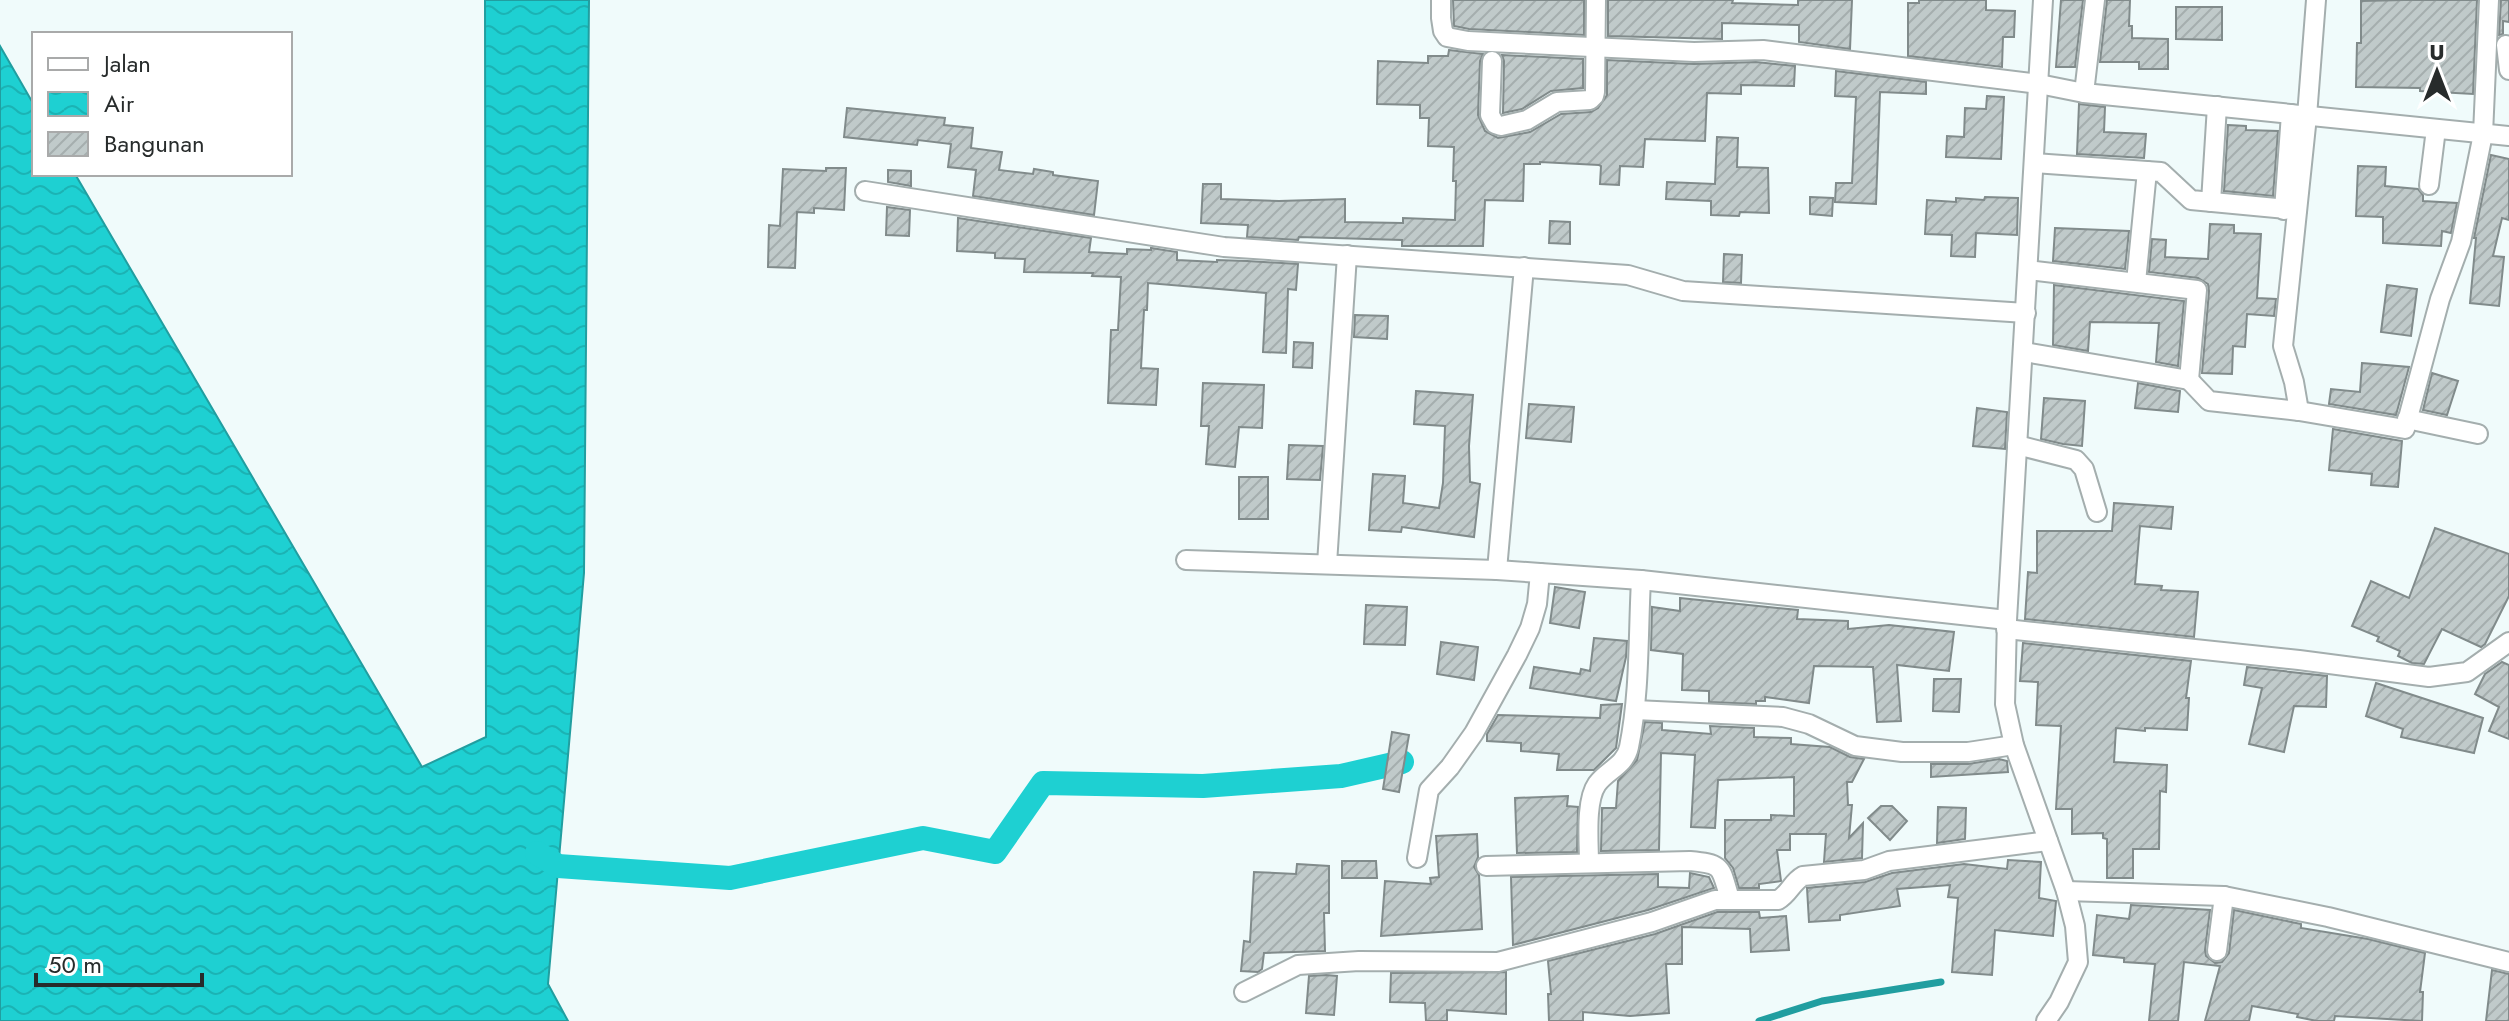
<svg xmlns="http://www.w3.org/2000/svg" width="2509" height="1021" font-family="Jost,sans-serif">
	<style>
		.water { fill: url(#water-waves); stroke: #219ea0; stroke-width: 2 }
		.lines { fill: none; stroke-linecap: round; stroke-linejoin: round }
		.stream { stroke: #219ea0; stroke-width: 7 }
		.canal { stroke: #1ed0d2; stroke-width: 24 }
		.building { fill: url(#building-hatch); stroke: #818b8b; stroke-width: 2 }
		.street-casing { stroke: #a4aeae; stroke-width: 22 }
		.street { stroke: #fff; stroke-width: 18 }
	</style>
	<defs>
		<pattern id="water-waves" width="16" height="10" patternUnits="userSpaceOnUse" patternTransform="scale(2)"><rect width="16" height="10" fill="#1ed0d2"/><path d="M0 5q4-4 8 0t8 0" fill="none" stroke="#1bb3b4"/></pattern>
		<pattern id="building-hatch" width="6" height="6" patternUnits="userSpaceOnUse" patternTransform="scale(2)"><rect width="6" height="6" fill="#c0caca"/><path d="M-1 1l2-2M0 6l6-6M5 7l2-2" fill="none" stroke="#a5aeae"/></pattern>
	</defs>
	<rect width="100%" height="100%" fill="#f0fbfb"/>
	<path class="water" d="M485,0H589L584,573L548,984L568,1021H0V46L34,105V174H75L422,767L486,737Z"/>
	<g class="lines">
		<path class="stream" d="M1759,1021L1822,1001L1941,982"/>
		<path class="canal" d="M537,853L558,866L730,878L923,838L995,852L1043,783L1203,786L1341,776L1402,762"/>
	</g>
	<g class="building">
		<path d="M1453,0H1584V35L1469,29L1454,26Z"/>
		<path d="M1608,0H1733L1732,3L1798,5V0H1852L1850,49L1799,42V25L1722,23V39L1608,36Z"/>
		<path d="M1919,0H1986V10L2015,11L2014,37H2003L2002,67L1908,56V3H1919Z"/>
		<path d="M2061,0H2083L2075,67H2056Z"/>
		<path d="M2107,0H2130L2129,26H2132V38L2168,39V69H2139V62H2100Z"/>
		<path d="M2404,0H2477L2473,94L2420,91V88L2356,87L2357,43H2361V1Z"/>
		<path d="M2501,0H2509V22L2503,21V34L2499,35Z"/>
		<path d="M2176,7H2222V40L2176,39Z"/>
		<path d="M1449,50L1483,54L1480,61L1478,115L1485,131L1498,138L1530,132L1561,114L1591,112L1598,108L1607,95V60L1694,64L1756,62L1795,66L1794,86L1741,85V94L1707,93L1705,141L1645,139L1643,167L1620,166L1619,185L1600,184L1601,166L1599,165L1540,162V164H1524L1523,201L1485,200L1483,246H1402V240L1299,237L1298,240L1247,237L1248,225L1201,223L1203,184H1221V199L1279,201L1345,199V222L1403,223V218L1455,220L1456,181H1453L1454,147L1428,146L1429,118H1420V105L1377,104L1378,61L1428,63V56H1448Z"/>
		<path d="M1502,55L1583,59V88L1551,91L1522,109L1503,113L1504,61Z"/>
		<path d="M1836,71L1926,82V94L1880,92L1876,204L1835,202L1836,183H1852L1856,97L1835,96Z"/>
		<path d="M1987,96L2004,97L2001,159L1946,157L1947,136L1964,137L1965,108L1986,109Z"/>
		<path d="M2079,104L2105,107L2104,132L2146,134L2144,158L2077,154Z"/>
		<path d="M847,108L945,118L944,125L973,128L971,148L1002,152L999,170L1033,174L1034,169L1053,172V175L1098,181L1094,215L973,196L976,170L948,167L951,144L918,140L917,145L844,137Z"/>
		<path d="M2228,125L2246,126V130L2278,131L2273,196L2224,191Z"/>
		<path d="M1717,137L1738,138L1737,167L1768,168L1769,213L1740,212L1739,216L1711,215V201L1666,199L1667,182L1715,184Z"/>
		<path d="M2491,155L2509,159V220L2502,218L2493,256L2504,257L2499,306L2470,303L2476,238H2474Z"/>
		<path d="M2358,166L2386,167L2385,186L2418,189L2423,195V201L2457,203L2451,233L2442,231L2441,246L2383,243V217L2356,216Z"/>
		<path d="M826,168H846L844,210L814,208V213L797,212L795,268L768,267L769,225L780,226L783,169L826,171Z"/>
		<path d="M888,170L911,171V186L888,182Z"/>
		<path d="M1810,197L1833,198L1832,216L1810,214Z"/>
		<path d="M1985,197L2018,198L2017,235L1976,233L1975,257L1951,256L1952,235L1925,234L1927,200L1956,202V198L1984,200Z"/>
		<path d="M887,207L910,210L909,236L886,235Z"/>
		<path d="M958,218L1091,238L1089,252L1127,254V249L1151,250V248L1177,252V260L1217,262V260L1247,261L1298,264L1296,290L1288,289L1286,353L1263,352L1266,293L1148,283L1147,310H1144L1141,368L1158,369L1156,405L1108,403L1111,330H1118L1121,277L1092,276L1093,273L1024,272L1025,259L995,258V253L957,251Z"/>
		<path d="M1550,221L1570,222V244L1549,243Z"/>
		<path d="M2210,224L2234,225V233L2261,234L2257,298L2276,299L2274,316L2247,314L2245,347L2233,346L2232,374L2202,373L2209,291L2208,284L2198,278L2149,272L2152,239L2166,240L2165,257L2208,259Z"/>
		<path d="M2055,228L2129,231L2125,269L2053,261Z"/>
		<path d="M1724,254L1742,255L1741,283L1723,282Z"/>
		<path d="M2054,285L2184,301L2178,366L2156,362L2159,323L2090,322L2088,351L2053,345Z"/>
		<path d="M2387,285L2417,289L2411,336L2381,332Z"/>
		<path d="M1355,315L1388,316L1387,339L1354,337Z"/>
		<path d="M1294,342L1313,343L1312,368L1293,367Z"/>
		<path d="M2362,363L2409,367L2396,415L2329,404L2331,389L2360,392Z"/>
		<path d="M2432,373L2458,381L2447,415L2423,410Z"/>
		<path d="M1203,383L1264,385L1262,428L1239,427L1235,467L1206,464L1209,426H1201Z"/>
		<path d="M2138,383L2180,391L2178,412L2135,408Z"/>
		<path d="M1416,391L1473,395L1469,446L1470,482L1480,484L1474,537L1402,527L1401,532L1369,530L1373,474L1405,476L1403,503L1439,508L1443,483L1445,426L1414,424Z"/>
		<path d="M2044,398L2085,401L2082,446L2063,444L2041,439Z"/>
		<path d="M1529,404L1574,407L1571,442L1526,438Z"/>
		<path d="M1977,408L2007,412L2005,449L1973,446Z"/>
		<path d="M2333,429L2402,441L2398,487L2371,485L2372,474L2329,470Z"/>
		<path d="M1289,445L1323,446L1320,480L1287,479Z"/>
		<rect x="1239" y="477" width="29" height="42"/>
		<path d="M2114,503L2173,507L2171,529L2140,526L2135,584L2162,586L2161,590L2198,592L2194,637L2025,619L2028,572L2037,573V531H2112Z"/>
		<path d="M2435,528L2509,554V596L2485,644L2481,647L2442,629L2424,664L2412,663L2398,656L2400,651L2377,641L2379,637L2352,626L2371,581L2409,598Z"/>
		<path d="M1555,587L1585,592L1579,628L1550,623Z"/>
		<path d="M1680,598L1798,610L1797,619L1848,621V629L1889,625L1954,632L1949,671L1897,665L1901,721L1877,722L1873,667L1814,666L1809,703L1765,697V701H1756V704L1709,702V691L1682,690L1683,654L1651,650L1652,607L1680,611Z"/>
		<path d="M1366,605L1407,607L1405,645L1364,644Z"/>
		<path d="M1594,638L1627,641L1626,657L1616,701L1530,688L1534,667L1580,674L1581,669L1590,671Z"/>
		<path d="M1441,642L1478,647L1474,680L1437,674Z"/>
		<path d="M2023,643L2191,661L2186,698H2189L2187,730L2145,728V731L2116,728L2114,762L2167,765L2166,792L2160,791L2159,849H2133V878H2107V839L2103,838V833L2072,834V809H2056L2061,726L2036,725L2038,682L2020,681Z"/>
		<path d="M2502,662L2509,665V739L2489,731L2499,707L2475,694L2485,674Z"/>
		<path d="M2247,667L2327,676L2326,707L2294,706L2284,752L2249,744L2262,688L2244,685Z"/>
		<path d="M1934,679H1961L1959,712L1933,711Z"/>
		<path d="M2376,683L2483,718L2474,753L2401,737L2403,729L2366,716Z"/>
		<path d="M1622,704L1616,748L1594,770H1557L1559,754L1521,751V743L1487,741V734L1498,715L1600,718L1601,705Z"/>
		<path d="M1645,722L1662,723V730L1711,734L1710,726L1754,728V737L1791,738V744L1830,747L1850,757L1864,759L1852,782H1847L1848,805H1852L1849,838L1863,823L1862,858L1824,862L1826,834H1790V850H1777L1781,881L1759,884V888H1739L1733,868L1725,858V820H1771V815L1794,816V777L1718,780L1715,828L1691,827L1695,755L1661,753L1659,850L1601,851L1602,808H1616L1618,781L1637,760Z"/>
		<path d="M1392,732L1409,735L1399,792L1383,789Z"/>
		<path d="M1999,759L2007,761L2008,772L1931,777V764H1968Z"/>
		<path d="M1568,796L1567,806L1578,807L1577,852L1517,853L1515,798Z"/>
		<path d="M1881,806H1892L1907,821L1890,840L1868,818Z"/>
		<path d="M1938,807L1966,808L1965,839L1937,843Z"/>
		<path d="M1477,834L1478,857L1474,867L1479,875L1482,929L1381,936L1385,881L1431,884L1430,878L1439,877L1436,836Z"/>
		<path d="M2008,860L2041,862L2039,898L2056,901L2053,936L1995,930L1992,975L1952,972L1958,898L1948,897L1950,885L1897,889L1900,906L1840,915V920L1809,922L1807,888L1865,882L1892,873L1964,864L2007,869Z"/>
		<path d="M1342,861H1376L1377,878H1342Z"/>
		<path d="M1297,864L1329,866V913H1324L1325,951L1264,953L1262,969L1258,972L1241,971L1244,941L1250,942L1254,872L1296,874Z"/>
		<path d="M1690,873L1709,877L1714,888L1648,910L1513,945L1511,877L1658,874V887L1689,888Z"/>
		<path d="M2131,905L2210,910L2205,950L2206,956L2215,963L2222,962L2229,953L2234,910L2301,924V928L2368,939L2425,953L2420,992H2423L2422,1021L2335,1016L2334,1021H2317L2297,1017L2298,1014L2252,1006L2249,1021H2205L2220,966L2184,962L2178,1021H2149L2155,964L2124,962V958L2093,955L2097,915L2129,919Z"/>
		<path d="M1717,912H1759L1760,918L1786,916L1789,950L1751,952L1750,929L1682,927V964H1666L1669,1013L1630,1016L1583,1012V1021H1549L1548,994H1551L1548,961L1655,934Z"/>
		<path d="M2492,970L2509,974V1021H2486Z"/>
		<path d="M1506,972V1014L1447,1010V1021H1426L1425,1003L1390,1002L1391,973Z"/>
		<path d="M1326,975L1337,976L1334,1015L1306,1013L1309,976Z"/>
	</g>
	<g class="lines">
		<defs>
			<g id="street">
				<path d="M1441,0V18L1443,31L1447,37L1468,41L1694,52L1763,50L2039,84L2084,93L2509,136"/>
				<path d="M2043,0L2007,620L2005,704L2014,745L2066,891L2075,926L2078,962L2059,1002L2046,1021"/>
				<path d="M2506,45L2509,70"/>
				<path d="M1492,61L1490,115L1495,124L1501,126L1527,120L1557,102L1590,100L1594,96L1595,92L1596,0"/>
				<path d="M2084,93L2095,0"/>
				<path d="M2034,163L2161,172L2191,200L2297,210"/>
				<path d="M2429,185L2436,129"/>
				<path d="M865,191L1224,247L1628,275L1683,291L2026,313"/>
				<path d="M2211,202L2217,106"/>
				<path d="M2284,210L2291,114"/>
				<path d="M2136,282L2147,171"/>
				<path d="M2024,352L2189,380L2197,290L2028,270"/>
				<path d="M2189,380L2209,401L2299,411L2405,429L2440,299L2461,242L2483,134L2489,0"/>
				<path d="M2299,411L2294,382L2283,346L2307,116L2316,0"/>
				<path d="M2407,419L2478,434"/>
				<path d="M2017,445L2076,460L2084,469L2097,512"/>
				<path d="M1186,560L1497,570L1524,267"/>
				<path d="M1327,564L1347,255"/>
				<path d="M1497,570L1540,573"/>
				<path d="M2006,629L2299,660L2429,677L2467,672L2509,642"/>
				<path d="M1635,710L1783,717L1809,724L1855,746L1902,752H1968L2014,745"/>
				<path d="M1417,858L1429,790L1450,767L1474,733L1517,655L1530,628L1537,604L1540,573L1641,580L2007,620"/>
				<path d="M1589,863C1589,842 1585,801 1597,784C1607,770 1625,766 1629,747C1640,693 1638,635 1641,580"/>
				<path d="M1486,866L1690,861C1725,864 1720,868 1730,899"/>
				<path d="M2066,891L2224,896L2328,917L2509,962"/>
				<path d="M2217,951L2224,896"/>
				<path d="M1244,992L1298,965L1359,961L1498,962L1652,922L1715,900H1778C1789,894 1792,882 1803,876L1864,870L1889,861L2048,841"/>
			</g>
		</defs>
		<use href="#street" class="street-casing"/>
		<use href="#street" class="street"/>
	</g>
	<rect x="32" y="32" width="260" height="144" fill="#ffffff" stroke="#a9aaaa" stroke-width="2"/>
	<rect x="48" y="58" width="40" height="12" fill="#ffffff" stroke="#a9aaaa" stroke-width="2"/>
	<text x="104" y="72" font-size="24" fill="#272b2b">Jalan</text>
	<rect x="48" y="92" width="40" height="24" fill="url(#water-waves)" stroke="#a9aaaa" stroke-width="2"/>
	<text x="104" y="112" font-size="24" fill="#272b2b">Air</text>
	<rect x="48" y="132" width="40" height="24" fill="url(#building-hatch)" stroke="#a9aaaa" stroke-width="2"/>
	<text x="104" y="152" font-size="24" fill="#272b2b">Bangunan</text>
	<g transform="translate(2437 72)" stroke="#ffffff" stroke-width="6" paint-order="stroke">
	<path d="M0-6L14 30L0 20L-14 30Z" fill="#272b2b"/>
	<text y="-12" font-size="22" font-weight="bold" text-anchor="middle" fill="#272b2b">U</text>
	</g>
	<path d="M36 973v12h166v-12" fill="none" stroke="#272b2b" stroke-width="4"/>
	<text x="48" y="973" font-size="24" fill="#272b2b" stroke="#ffffff" stroke-width="6" paint-order="stroke">50 m</text>
</svg>
